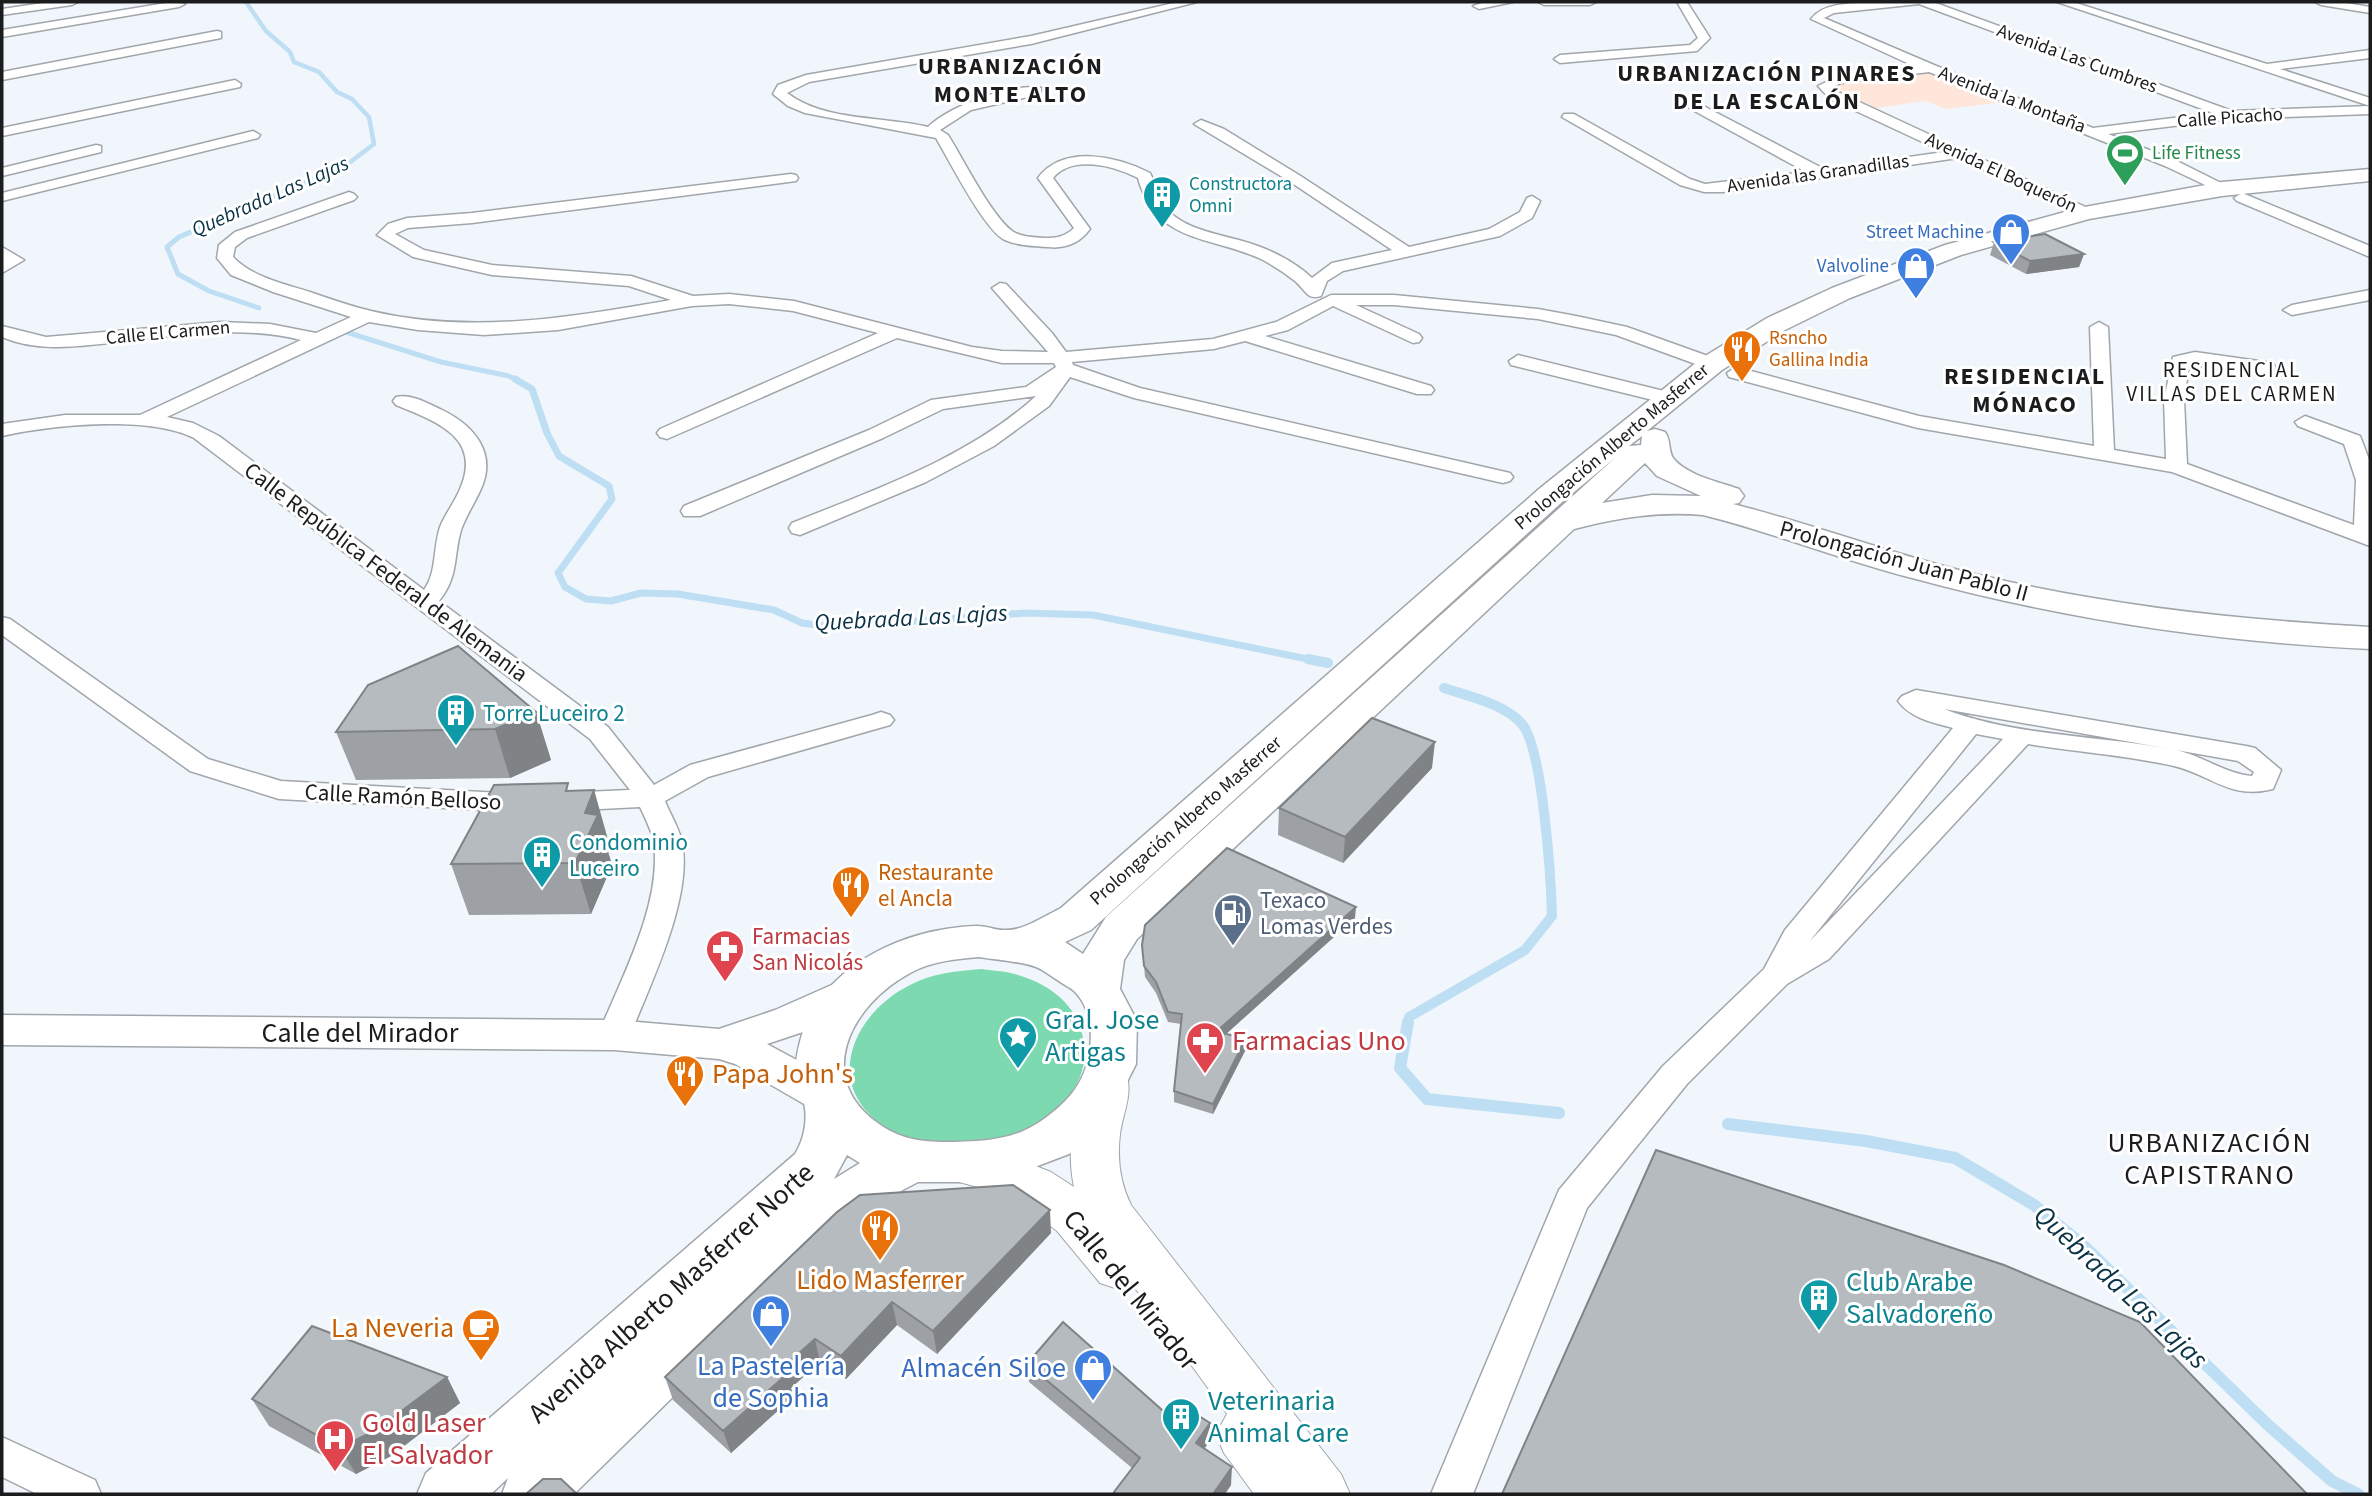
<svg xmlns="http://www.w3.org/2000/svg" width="2372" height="1496" font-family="'Source Sans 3',sans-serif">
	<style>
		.commercial { fill: #fee6db }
		.green { fill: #7ddab0 }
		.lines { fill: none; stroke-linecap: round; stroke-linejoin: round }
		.stream-far4 { stroke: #bddef3; stroke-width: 4.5 }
		.stream-far3 { stroke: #bddef3; stroke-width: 5 }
		.stream-far2 { stroke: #bddef3; stroke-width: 7 }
		.stream-far1 { stroke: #bddef3; stroke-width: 10 }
		.stream { stroke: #bddef3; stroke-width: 12 }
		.minor-casing { stroke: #a1a6ab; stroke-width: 3 }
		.tertiary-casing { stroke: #a1a6ab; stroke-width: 3 }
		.secondary-casing { stroke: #a1a6ab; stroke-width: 2 }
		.primary-casing { stroke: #a1a6ab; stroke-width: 3 }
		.minor { fill: #fff; fill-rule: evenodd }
		.tertiary { fill: #fff; fill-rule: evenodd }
		.secondary { fill: #fff; fill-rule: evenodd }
		.primary { fill: #fff; fill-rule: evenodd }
		.wall { fill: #9da1a5 }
		.shaded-wall { fill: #7f8386 }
		.building { fill: #b6bbc0; stroke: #7f8386; stroke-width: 2 }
		.labels { text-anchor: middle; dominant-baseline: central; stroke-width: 6; stroke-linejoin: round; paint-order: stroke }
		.far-street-label { font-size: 19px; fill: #1a1c1e; stroke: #fff }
		.far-leisure-label { font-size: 19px; fill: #27864d; stroke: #fff; text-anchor: start }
		.far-culture-label { font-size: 19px; fill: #0d838f; stroke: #fff; text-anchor: start }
		.far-shop-label { font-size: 19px; fill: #366cbe; stroke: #fff; text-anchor: end }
		.far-food-label { font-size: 19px; fill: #c56008; stroke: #fff; text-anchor: start }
		.far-water-label { font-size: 21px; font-style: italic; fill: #093246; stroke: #fff }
		.far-neighbourhood-label { font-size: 21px; letter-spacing: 2px; fill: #1a1c1e; stroke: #fff }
		.street-label { font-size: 23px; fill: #1a1c1e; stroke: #fff }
		.culture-label { font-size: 23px; fill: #0d838f; stroke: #fff; text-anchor: start }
		.food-label { font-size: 23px; fill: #c56008; stroke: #fff; text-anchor: start }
		.service-label { font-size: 23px; fill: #4e5e75; stroke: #fff; text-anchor: start }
		.health-label { font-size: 23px; fill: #be3a42; stroke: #fff; text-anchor: start }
		.far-district-label { font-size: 24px; font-weight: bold; letter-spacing: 2px; fill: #1a1c1e; stroke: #fff }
		.water-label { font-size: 24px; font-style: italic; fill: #093246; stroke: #fff }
		.near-culture-label { font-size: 28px; fill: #0d838f; stroke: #fff; text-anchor: start }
		.near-street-label { font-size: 28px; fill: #1a1c1e; stroke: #fff }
		.near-health-label { font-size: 28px; fill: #be3a42; stroke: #fff; text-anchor: start }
		.near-food-label { font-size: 28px; fill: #c56008; stroke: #fff; text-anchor: start }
		.near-neighbourhood-label { font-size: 28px; letter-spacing: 2px; fill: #1a1c1e; stroke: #fff }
		.near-water-label { font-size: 28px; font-style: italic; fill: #093246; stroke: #fff }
		.near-shop-label { font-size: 28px; fill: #366cbe; stroke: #fff }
	</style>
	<rect width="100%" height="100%" fill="#f1f6fc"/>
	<path class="commercial" d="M1929,71L2005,102L1946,109L1925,101L1870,109L1840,95L1832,87L1844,82Z"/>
	<path class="green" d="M982,969C994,971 1007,971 1018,975C1042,982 1065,996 1076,1018C1117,1102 1003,1155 934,1146C915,1144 896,1135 881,1124C822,1082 855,1012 910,985C932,973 957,971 982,969Z"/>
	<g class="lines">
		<path class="stream-far4" d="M246,2L266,31L290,52L294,62L319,72L337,92L352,99L369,117L374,144L345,166"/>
		<g class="stream-far3">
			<path d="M259,308L209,291L178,274L167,247L179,237L348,164"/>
			<path d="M346,332L441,362L509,376L518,381"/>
		</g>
		<path class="stream-far2" d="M515,379L532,389L547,433L559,456L609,486L612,499L558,573L565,587L586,599L611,601L641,593L678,594L774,610L802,623L833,627L1025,613L1093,615L1317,661"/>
		<g class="stream-far1">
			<path d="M1308,659L1328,663"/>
			<path d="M1408,1024L1409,1017L1525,950L1552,916C1551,880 1543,749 1522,724C1505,704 1468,696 1444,688"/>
		</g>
		<g class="stream">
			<path d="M1408,1022L1400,1068L1427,1099L1559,1113"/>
			<path d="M1728,1124L1866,1141L1955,1158L2034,1205L2085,1247L2267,1424L2332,1481L2358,1494"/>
		</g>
		<defs>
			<g id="minor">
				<path d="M50,2H78L72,5L2,15V9Z"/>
				<path d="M172,2L185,4L179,7L2,37V30Z"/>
				<path d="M1178,2H1197L1031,44L809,82L787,93C825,122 883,116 928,127C950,106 1011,83 1041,88V94L971,110L940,130L948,135C964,160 990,214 1012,231C1021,237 1033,237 1044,238C1056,238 1065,237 1074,228L1038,178C1063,144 1117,156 1150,173C1155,182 1156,194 1162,203C1181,232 1225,234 1255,245C1275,252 1296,263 1312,278L1332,263L1392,250L1289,181L1194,124L1201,120L1224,129L1299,175L1409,247L1489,229L1520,212L1527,198L1532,196L1540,201L1532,218L1500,236L1343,271L1327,281L1321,296C1317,297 1314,298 1310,296C1305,293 1300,285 1295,281C1285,273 1274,266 1263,260C1212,235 1156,245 1138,178C1115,166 1072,154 1053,178L1090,229C1080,243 1065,249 1048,247C1033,246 1019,246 1005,240C985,231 949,160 936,138L805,113L788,106L773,94L778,85L806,75L1031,36Z"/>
				<path d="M1485,2H1513L1479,9L1473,6Z"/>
				<path d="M1538,2H1596L1590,5H1544Z"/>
				<path d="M1677,2H1687L1710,38L1697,51L1560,63L1554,59L1560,55L1690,45L1698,38Z"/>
				<path d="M1883,2H1933L2232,111L2370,106V114L2231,119L2108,134L2175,160L2227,186L2229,189L2222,193L2165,166L1929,72L1841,83L1833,87L1840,93L2092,210L2095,213L2087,218L1958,158L1723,192H1704L1680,185L1562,117L1564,114H1574L1690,179L1705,184L1806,172L1689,108L1687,105L1694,101L1824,169L1944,152L1830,99L1818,86L1838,76L1916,67L1811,19C1825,0 1861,4 1883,2ZM1919,4L2213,113L2093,128L1934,65L1824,18L1834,13Z"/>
				<path d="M2057,2H2073L2267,64L2370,50V58L2280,69L2370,98V106Z"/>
				<path d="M2315,2H2340L2370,7V13L2321,5Z"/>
				<path d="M217,31L221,32V38L2,80V72Z"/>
				<path d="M235,80L241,84L240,87L2,136V128Z"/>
				<path d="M253,131L260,135L258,138L2,201V193Z"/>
				<path d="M96,145L101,146V152L2,176V168Z"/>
				<path d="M791,174L796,175L798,178L796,181L472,223L408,228L395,234L424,250L492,265L631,276L693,296L729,294L794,301L972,347L1002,351L1048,352L992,288L1000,283L1006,284L1052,333L1066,352L1213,339L1276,322L1331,295H1394L1538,309L1576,316L1627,327L1719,360L1721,364L1712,370L1616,335L1538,319L1394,305H1356L1419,334L1422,338L1419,342L1413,343L1333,306L1288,330L1265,336L1431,386L1434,390L1431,394H1417L1245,341L1214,349L1072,362L1073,365L1140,388L1510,473L1513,477L1510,481L1503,483L1134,398L1070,377L1049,406L994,446L926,482L800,535L792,533L789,528L792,523C876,489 968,458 1036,396L943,409L883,438L700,516H684L681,511L684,506L869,430L931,400L1026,387L1056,367L1054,363H1002L897,338L667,439L660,437L657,433L660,429L878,333L793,311L729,304L692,306L558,330L484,335L418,330L369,322L167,417L193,423L219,436L424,590C437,572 433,548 440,527C445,514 455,502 460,489C483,437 435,421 396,405L393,401L396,397C411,393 429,404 442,410C475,426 498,454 480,491C474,504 466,516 461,530C453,558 459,576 439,601L608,727L654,785L690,765L872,715L881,712L890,715L894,720L890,725L708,777L665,801C670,814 679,828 682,842C693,897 651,983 630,1035L625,1044L614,1047L603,1044L598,1035C621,979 662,904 654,843C652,831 645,818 640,807L561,811L551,808L547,802L551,796L561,793L630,790L590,739L194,438C148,415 51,425 2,436V424L65,415H140L301,340C242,325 178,335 119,342C79,346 40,353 2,337V326L46,337L221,322L270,324L316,333L351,317L273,292L231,275L217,258L219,245L235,232L349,192L354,194L357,197L354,200L247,238L235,247L233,257C252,277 284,284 310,292C330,299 350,306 371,311C472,335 571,317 671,300L629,286L492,275L413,257L377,235L388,224L407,218L472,213Z"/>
				<path d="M2242,193L2370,246V257L2237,201L2234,198Z"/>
				<path d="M2,247L24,260L2,273V261L4,260L2,259Z"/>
				<path d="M2370,290V300L2292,315L2283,310L2292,305Z"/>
				<path d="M2099,322L2108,327L2114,450L2166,459L2164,400L2173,357L2195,352L2273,363L2275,367L2273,371L2266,373L2189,365L2184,400L2187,464L2354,525L2356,480L2344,444L2298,426L2295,422L2305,416L2360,436L2370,462V546L2172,472L1918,428L1729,377L1727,373L1736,367L1919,416L2094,446L2090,327Z"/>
				<path d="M1518,355L1676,394L1679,398L1669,404L1511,365L1509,361Z"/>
				<path d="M2,617L10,619L208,759L281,781L519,794L529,797L533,803L529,809L519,812L279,799L190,771L2,635Z"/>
				<path d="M1916,690L2246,746L2255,748L2281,770L2273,789C2229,800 2212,775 2174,766C2126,755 2077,752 2028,744L1829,959L1787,984L1687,1084L1587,1208L1473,1494H1431L1559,1190L1663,1066L1764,969L1785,930L1953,728C1934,723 1910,718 1898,701L1902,696ZM1944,709L2238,761L2254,772L2252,776C2226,774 2203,756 2176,750C2101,735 2017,737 1944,709ZM1976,734L2003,739L1809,942Z"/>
				<path d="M2,1437L95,1480L101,1494H37L2,1477Z"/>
			</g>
			<path id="tertiary" d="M852,976L866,980L872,990L866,1000L803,1032L767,1044L841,1084L847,1096L841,1108L826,1112L811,1108L735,1064L719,1059L614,1050L2,1045V1015L614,1020L719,1029L775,1010Z"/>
			<path id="secondary" d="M1108,1065L1124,1070C1135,1090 1123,1112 1120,1134C1117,1159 1120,1183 1131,1205L1341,1474L1350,1494H1254L1224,1453L1216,1434L1227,1414L1132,1284L1118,1289L1100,1283L1057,1231L1017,1201L1000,1193L948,1179L941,1165L948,1151L965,1145L1005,1154L1051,1172L1074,1187C1066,1149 1073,1104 1092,1070Z"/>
			<path id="primary" d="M2370,169V181L2222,196L2089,219L1961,255L1850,298L1785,330L1722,370L1647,431L1655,429L1665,432C1671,440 1668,450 1673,458C1686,475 1719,482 1739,489L1744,496L1739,503L1733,504C1816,525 1896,556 1979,575C2108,606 2239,620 2370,627V649C2217,642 2064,619 1916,579C1844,561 1775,533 1703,515C1658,511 1618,518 1574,529L1137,939L1124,960L1120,989L1137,1021L1136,1064L1108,1120L1069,1154L996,1182H918L884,1200L840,1233L574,1494H502L508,1478L491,1494H417L426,1473L795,1154C804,1140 808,1120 804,1103C803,1093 797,1083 796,1073C795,1059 799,1044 803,1031C829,962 906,929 975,926C986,925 996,931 1007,930C1024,930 1045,916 1061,908L1539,489L1702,358L1767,318L1832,288L1945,245L2079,208L2222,182ZM1642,436L1641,445L1629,446ZM1616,457L1106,917L1083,954L1065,942L1091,930L1561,503ZM1645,463L1657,476L1701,496L1652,495L1602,503ZM979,957C997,960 1019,961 1036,967C1044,970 1052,977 1059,981C1064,985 1072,988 1076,993C1099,1018 1093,1066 1073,1092C1065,1103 1046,1119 1033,1126C1009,1140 983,1141 956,1142C930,1142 908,1142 885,1128C810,1082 849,1005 912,972C933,961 956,959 979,957ZM847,1155L860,1163L834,1179Z"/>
		</defs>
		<use href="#minor" class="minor-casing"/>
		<use href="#tertiary" class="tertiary-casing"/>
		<use href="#secondary" class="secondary-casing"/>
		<use href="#primary" class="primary-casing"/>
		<use href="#minor" class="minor"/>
		<use href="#tertiary" class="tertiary"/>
		<use href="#secondary" class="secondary"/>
		<use href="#primary" class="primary"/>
	</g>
	<g class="wall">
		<path d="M1994,242L2084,254L2079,267L2026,274L1990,255Z"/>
		<path d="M536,712L551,760L510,778L356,780L336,732Z"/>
		<path d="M1432,768L1343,863L1278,835L1279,808Z"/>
		<path d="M594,790L608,840L606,845L612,865L591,914L469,915L451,864L570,791Z"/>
		<path d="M1355,918L1226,1034L1246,1049L1213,1114L1174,1102V1091L1181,1024L1168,1022L1156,993L1145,977L1142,945Z"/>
		<path d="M1051,1233L937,1354L897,1325L846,1379L820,1362L791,1388L793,1397L731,1453L673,1400L665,1377Z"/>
		<path d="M1027,1364L1170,1417L1210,1423V1441L1204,1449L1231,1485L1225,1494H1114V1492L1132,1468L1029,1382Z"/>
		<path d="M447,1377L460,1403L391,1456L356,1474L269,1426L252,1399Z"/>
	</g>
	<g class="shaded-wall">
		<path d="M2084,254L2079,267L2026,274L2030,261Z"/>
		<path d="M536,712L551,760L510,778L495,729Z"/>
		<path d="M1435,742L1432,768L1343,863L1345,837Z"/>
		<path d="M594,790L608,840L606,845L612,865L591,914L575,863L585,813Z"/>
		<path d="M1356,907L1355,918L1216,1043V1032Z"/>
		<path d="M1246,1038V1049L1213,1114V1104Z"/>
		<path d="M1050,1210L1051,1233L937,1354L933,1331Z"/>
		<path d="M892,1302L897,1325L846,1379L841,1356Z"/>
		<path d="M815,1339L820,1362L791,1388L793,1397L731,1453L723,1431L781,1369Z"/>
		<path d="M447,1377L460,1403L391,1456L356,1474L340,1448Z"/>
		<path d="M1210,1423V1441L1195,1461L1196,1443Z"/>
		<path d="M1232,1467L1231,1485L1225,1494H1213Z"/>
	</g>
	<g class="building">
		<path d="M2045,234L2084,254L2030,261L1994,242Z"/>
		<path d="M458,646L536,712L495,729L336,732L368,685Z"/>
		<path d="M1372,718L1435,742L1345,837L1279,808Z"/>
		<path d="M568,783L566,791L594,790L585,813L598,815L575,863L451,864L494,785Z"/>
		<path d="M1227,848L1356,907L1216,1032L1246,1038L1213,1104L1174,1091L1182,1014L1168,1012L1156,982L1144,966L1142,945L1145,925Z"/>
		<path d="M1656,1150L2004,1265L2140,1322L2307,1494H1502Z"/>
		<path d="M1013,1185L1050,1210L933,1331L892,1302L841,1356L815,1339L781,1369L787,1374L723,1431L665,1377L837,1212L860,1195Z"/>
		<path d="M1063,1322L1170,1417L1180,1404L1210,1423L1196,1443L1232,1467L1213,1494H1117L1114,1492L1140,1458L1027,1364Z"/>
		<path d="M312,1326L447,1377L376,1430L340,1448L252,1399Z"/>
		<path d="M543,1479H561L577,1494H526Z"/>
	</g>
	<defs>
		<symbol id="stadium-pin" viewBox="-11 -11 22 30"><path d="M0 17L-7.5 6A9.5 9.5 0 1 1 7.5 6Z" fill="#2e9e5b" stroke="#fff"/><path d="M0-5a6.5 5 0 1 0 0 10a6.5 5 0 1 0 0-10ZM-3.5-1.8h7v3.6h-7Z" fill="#fff"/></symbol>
		<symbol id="building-pin" viewBox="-11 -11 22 30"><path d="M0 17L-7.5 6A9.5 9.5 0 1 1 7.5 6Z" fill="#0f9aa8" stroke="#fff"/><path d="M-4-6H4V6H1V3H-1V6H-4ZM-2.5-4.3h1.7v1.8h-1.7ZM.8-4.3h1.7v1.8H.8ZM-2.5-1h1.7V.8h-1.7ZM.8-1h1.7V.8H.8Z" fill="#fff"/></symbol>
		<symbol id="shop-pin" viewBox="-11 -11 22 30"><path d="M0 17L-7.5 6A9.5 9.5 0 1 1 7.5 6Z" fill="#3f7fe0" stroke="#fff"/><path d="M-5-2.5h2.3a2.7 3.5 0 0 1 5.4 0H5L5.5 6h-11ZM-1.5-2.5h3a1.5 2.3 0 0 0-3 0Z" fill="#fff"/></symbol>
		<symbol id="restaurant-pin" viewBox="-11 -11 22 30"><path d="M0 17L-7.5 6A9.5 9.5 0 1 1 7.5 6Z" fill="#e8710a" stroke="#fff"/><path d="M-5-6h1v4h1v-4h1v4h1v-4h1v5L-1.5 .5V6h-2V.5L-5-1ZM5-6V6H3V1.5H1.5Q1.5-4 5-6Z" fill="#fff"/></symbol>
		<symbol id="fuel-pin" viewBox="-11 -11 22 30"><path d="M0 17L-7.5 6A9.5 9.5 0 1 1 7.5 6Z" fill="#5c6f8a" stroke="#fff"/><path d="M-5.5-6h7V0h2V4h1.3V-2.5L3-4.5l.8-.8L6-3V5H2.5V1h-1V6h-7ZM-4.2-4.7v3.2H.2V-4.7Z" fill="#fff"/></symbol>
		<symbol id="pharmacy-pin" viewBox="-11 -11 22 30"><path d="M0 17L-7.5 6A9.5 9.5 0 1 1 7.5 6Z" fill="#e0444e" stroke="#fff"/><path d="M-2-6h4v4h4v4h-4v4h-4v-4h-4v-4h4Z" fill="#fff"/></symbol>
		<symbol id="sight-pin" viewBox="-11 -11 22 30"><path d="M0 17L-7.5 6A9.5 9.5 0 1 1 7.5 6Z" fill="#0f9aa8" stroke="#fff"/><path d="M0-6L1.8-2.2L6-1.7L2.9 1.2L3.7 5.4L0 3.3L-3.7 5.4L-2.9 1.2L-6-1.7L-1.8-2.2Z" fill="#fff"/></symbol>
		<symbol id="cafe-pin" viewBox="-11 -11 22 30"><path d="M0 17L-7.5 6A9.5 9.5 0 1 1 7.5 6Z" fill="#e8710a" stroke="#fff"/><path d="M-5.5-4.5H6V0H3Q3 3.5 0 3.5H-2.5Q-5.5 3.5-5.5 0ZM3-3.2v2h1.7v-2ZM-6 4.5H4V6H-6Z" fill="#fff"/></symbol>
		<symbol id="hospital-pin" viewBox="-11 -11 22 30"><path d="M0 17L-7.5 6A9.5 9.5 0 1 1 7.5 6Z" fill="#e0444e" stroke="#fff"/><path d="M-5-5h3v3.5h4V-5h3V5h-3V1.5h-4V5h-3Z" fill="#fff"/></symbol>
	</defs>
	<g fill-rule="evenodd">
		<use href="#stadium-pin" x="2103" y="131" width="44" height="60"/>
		<use href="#building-pin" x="1140" y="173" width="44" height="60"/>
		<use href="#shop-pin" x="1989" y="210" width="44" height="60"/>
		<use href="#shop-pin" x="1894" y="244" width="44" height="60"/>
		<use href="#restaurant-pin" x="1720" y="327" width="44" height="60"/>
		<use href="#building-pin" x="434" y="691" width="44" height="60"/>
		<use href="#building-pin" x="520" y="833" width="44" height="60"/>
		<use href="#restaurant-pin" x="829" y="863" width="44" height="60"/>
		<use href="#fuel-pin" x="1211" y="891" width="44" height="60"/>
		<use href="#pharmacy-pin" x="703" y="927" width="44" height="60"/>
		<use href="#sight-pin" x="996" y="1014" width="44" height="60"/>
		<use href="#pharmacy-pin" x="1183" y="1019" width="44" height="60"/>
		<use href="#restaurant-pin" x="663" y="1052" width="44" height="60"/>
		<use href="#restaurant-pin" x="858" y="1206" width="44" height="60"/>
		<use href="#building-pin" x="1797" y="1276" width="44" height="60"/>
		<use href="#shop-pin" x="749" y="1292" width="44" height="60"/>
		<use href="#cafe-pin" x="459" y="1306" width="44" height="60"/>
		<use href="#shop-pin" x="1071" y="1346" width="44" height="60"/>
		<use href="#building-pin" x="1159" y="1395" width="44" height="60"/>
		<use href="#hospital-pin" x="313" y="1417" width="44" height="60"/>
	</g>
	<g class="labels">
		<g class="far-street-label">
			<text transform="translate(2077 59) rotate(20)">Avenida Las Cumbres</text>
			<text transform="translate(2012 100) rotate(21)">Avenida la Montaña</text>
			<text transform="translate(2230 118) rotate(-4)">Calle Picacho</text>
			<text transform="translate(2001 173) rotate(25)">Avenida El Boquerón</text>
			<text transform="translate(1818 174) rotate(-8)">Avenida las Granadillas</text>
			<text transform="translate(168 333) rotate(-5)">Calle El Carmen</text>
			<text transform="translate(1612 447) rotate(-40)">Prolongación Alberto Masferrer</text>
			<text transform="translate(1186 821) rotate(-41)">Prolongación Alberto Masferrer</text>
		</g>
		<g class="far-leisure-label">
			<text x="2152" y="153">Life Fitness</text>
		</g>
		<g class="far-culture-label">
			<text x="1189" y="184">Constructora<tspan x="1189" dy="22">Omni</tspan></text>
		</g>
		<g class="far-shop-label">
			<text x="1984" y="232">Street Machine</text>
			<text x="1889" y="266">Valvoline</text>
		</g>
		<g class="far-food-label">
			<text x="1769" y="338">Rsncho<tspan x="1769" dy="22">Gallina India</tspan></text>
		</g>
		<g class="far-water-label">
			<text transform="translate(270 196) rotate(-24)">Quebrada Las Lajas</text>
		</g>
		<g class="far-neighbourhood-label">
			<text x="2232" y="370">RESIDENCIAL<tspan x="2232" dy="24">VILLAS DEL CARMEN</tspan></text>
		</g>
		<g class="street-label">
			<text transform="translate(1904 561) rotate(15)">Prolongación Juan Pablo II</text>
			<text transform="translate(386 572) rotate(37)">Calle República Federal de Alemania</text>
			<text transform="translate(403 797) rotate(3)">Calle Ramón Belloso</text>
		</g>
		<g class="culture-label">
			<text x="483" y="713">Torre Luceiro 2</text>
			<text x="569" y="842">Condominio<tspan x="569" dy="26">Luceiro</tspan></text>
		</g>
		<g class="food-label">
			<text x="878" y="872">Restaurante<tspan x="878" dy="26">el Ancla</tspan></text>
		</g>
		<g class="service-label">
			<text x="1260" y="900">Texaco<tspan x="1260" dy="26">Lomas Verdes</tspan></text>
		</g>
		<g class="health-label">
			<text x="752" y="936">Farmacias<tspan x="752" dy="26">San Nicolás</tspan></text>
		</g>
		<g class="far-district-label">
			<text x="1011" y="66">URBANIZACIÓN<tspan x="1011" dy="28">MONTE ALTO</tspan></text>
			<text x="1767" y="73">URBANIZACIÓN PINARES<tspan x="1767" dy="28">DE LA ESCALÓN</tspan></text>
			<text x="2025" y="376">RESIDENCIAL<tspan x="2025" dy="28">MÓNACO</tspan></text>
		</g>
		<g class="water-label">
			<text transform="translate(911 618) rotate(-3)">Quebrada Las Lajas</text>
		</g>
		<g class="near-culture-label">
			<text x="1045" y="1020">Gral. Jose<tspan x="1045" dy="32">Artigas</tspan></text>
			<text x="1846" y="1282">Club Arabe<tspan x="1846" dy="32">Salvadoreño</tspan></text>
			<text x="1208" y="1401">Veterinaria<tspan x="1208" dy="32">Animal Care</tspan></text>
		</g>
		<g class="near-street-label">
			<text x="360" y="1033">Calle del Mirador</text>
			<text transform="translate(1131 1290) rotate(51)">Calle del Mirador</text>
			<text transform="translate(671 1293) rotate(-42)">Avenida Alberto Masferrer Norte</text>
		</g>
		<g class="near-health-label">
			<text x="1232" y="1041">Farmacias Uno</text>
			<text x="362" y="1423">Gold Laser<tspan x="362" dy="32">El Salvador</tspan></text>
		</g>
		<g class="near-food-label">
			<text x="712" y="1074">Papa John's</text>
			<text x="880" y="1280" text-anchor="middle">Lido Masferrer</text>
			<text x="454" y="1328" text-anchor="end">La Neveria</text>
		</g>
		<g class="near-neighbourhood-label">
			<text x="2210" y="1143">URBANIZACIÓN<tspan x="2210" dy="32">CAPISTRANO</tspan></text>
		</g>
		<g class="near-water-label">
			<text transform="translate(2121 1287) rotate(43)">Quebrada Las Lajas</text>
		</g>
		<g class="near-shop-label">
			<text x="771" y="1366">La Pastelería<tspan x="771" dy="32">de Sophia</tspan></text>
			<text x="1066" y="1368" text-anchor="end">Almacén Siloe</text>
		</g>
	</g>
	<rect width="2372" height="1496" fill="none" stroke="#1a1c1e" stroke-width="7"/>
</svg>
